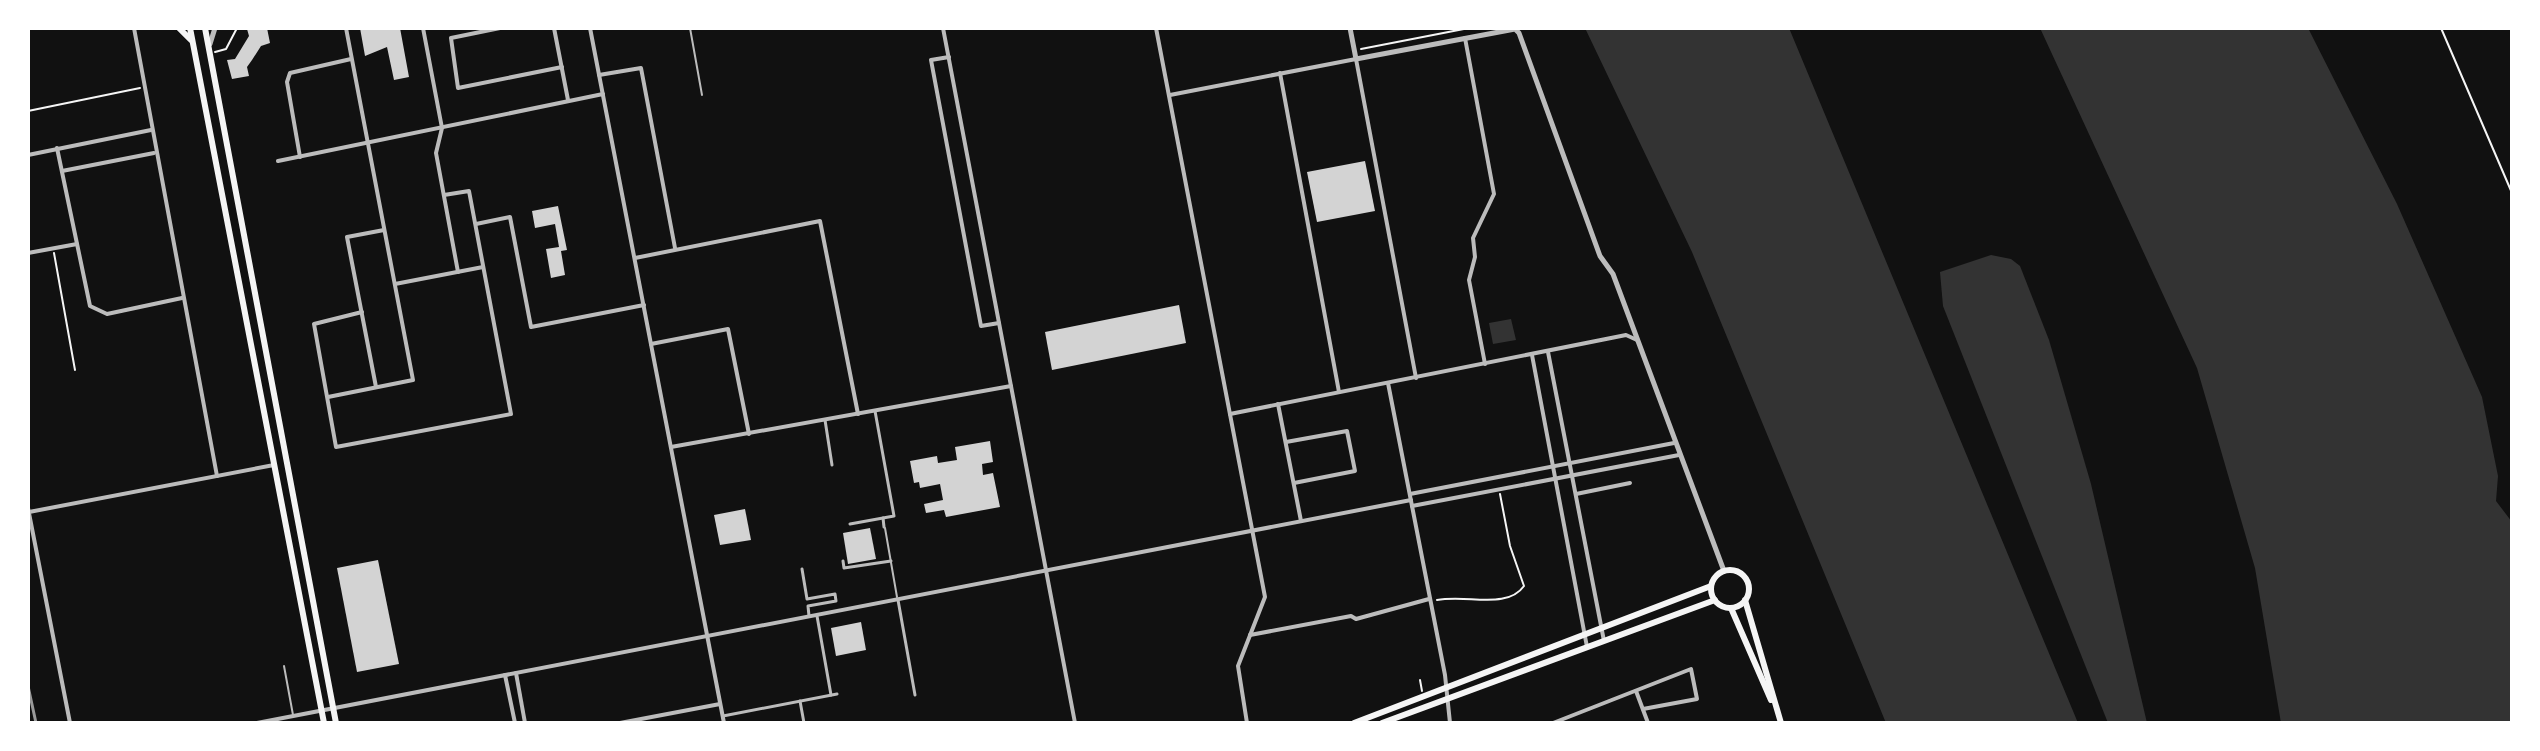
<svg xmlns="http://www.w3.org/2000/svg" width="2540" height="751" font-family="Jost,sans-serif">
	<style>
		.water { fill: #333 }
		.building { fill: #d3d3d3 }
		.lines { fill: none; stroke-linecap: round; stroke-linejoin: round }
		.path { stroke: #f5f5f5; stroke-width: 2 }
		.service { stroke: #bcbcbc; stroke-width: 2 }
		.pedestrian { stroke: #bcbcbc; stroke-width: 3 }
		.minor { stroke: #bcbcbc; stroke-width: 4 }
		.tertiary { stroke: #bcbcbc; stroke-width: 5 }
		.secondary { stroke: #f5f5f5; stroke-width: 6 }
		.rail { stroke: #9a9a9a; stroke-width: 3 }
	</style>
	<rect width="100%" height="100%" fill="#111"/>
	<g class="water">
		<path d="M1585,28H1789L2078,723H1886L1692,252Z"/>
		<path d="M2040,28H2308L2397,204L2482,397L2498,476L2496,501L2512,522V723H2281L2255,568L2197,368Z"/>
		<path d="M1991,255L2011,259L2020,266L2049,340L2091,484L2147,723H2108L1943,306L1940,272Z"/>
		<path d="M1511,319L1516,340L1493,344L1489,323Z"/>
	</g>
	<g class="building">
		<path d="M267,28L270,43L261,46L252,60L247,67L249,76L232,79L227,60L235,59L249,36L247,29Z"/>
		<path d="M360,28H400L409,77L394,80L387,47L365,56Z"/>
		<path d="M1365,161L1375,211L1317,222L1307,172Z"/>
		<path d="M558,206L567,250L561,251L565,275L551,278L546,249L559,247L555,224L535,228L532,211Z"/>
		<path d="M1179,305L1186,343L1052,370L1045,332Z"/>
		<path d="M990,441L993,462L982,464L983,475L993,473L1000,507L946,517L944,510L926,513L924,504L943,500L940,484L920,488L919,482L914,483L910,461L937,456L938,463L957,460L955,447Z"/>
		<path d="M745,509L751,540L720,545L714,515Z"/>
		<path d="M870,528L876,559L848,564L843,533Z"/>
		<path d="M378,560L399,664L357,672L337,568Z"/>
		<path d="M861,622L866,650L836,656L831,628Z"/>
	</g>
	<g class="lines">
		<g class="path">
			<path d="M2441,28L2512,193"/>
			<path d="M1361,49L1469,28"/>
			<path d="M215,52L226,49L237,28"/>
			<path d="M28,111L140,88"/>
			<path d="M54,253L75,370"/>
			<path d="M1437,600C1467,594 1507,610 1524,586L1510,546L1500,494"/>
			<path d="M1420,680L1422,691"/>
		</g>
		<g class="service">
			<path d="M690,28L702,95"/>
			<path d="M885,528L897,597"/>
			<path d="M284,666L293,715"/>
		</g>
		<g class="pedestrian">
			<path d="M825,420L832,465"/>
			<path d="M883,518L884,527"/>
			<path d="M850,524L894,516L875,411"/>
			<path d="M843,561L844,568L891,561"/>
			<path d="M802,569L807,599L835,594L836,601L808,606L809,616"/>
			<path d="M898,600L915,695"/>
			<path d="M817,616L831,695"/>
			<path d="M800,701L804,723"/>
			<path d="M723,716L837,694"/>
		</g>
		<g class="minor">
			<path d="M134,28L217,476"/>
			<path d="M423,28L442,128L436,153L458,272"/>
			<path d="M500,28L451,38L458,88L562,67"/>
			<path d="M554,28L568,100"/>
			<path d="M590,28L724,723"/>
			<path d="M943,28L1075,723"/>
			<path d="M1156,28L1265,597L1238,666L1247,723"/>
			<path d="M1465,38L1494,194L1473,238L1475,257L1469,280L1485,364"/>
			<path d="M949,57L931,60L981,326L999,323"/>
			<path d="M1280,73L1339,392"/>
			<path d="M599,75L641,68L675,248"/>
			<path d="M1170,95L1356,59L1416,378"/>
			<path d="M57,148L90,306L107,314L182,298"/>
			<path d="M28,155L151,130"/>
			<path d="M300,157L287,82L290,73L351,59"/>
			<path d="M278,161L603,94"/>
			<path d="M62,171L154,153"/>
			<path d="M476,224L510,217L531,327L644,305"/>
			<path d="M28,253L77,244"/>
			<path d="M635,258L820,221L858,414"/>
			<path d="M395,284L483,267"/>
			<path d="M362,312L314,324L336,447L511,414L469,191L444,195"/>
			<path d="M651,344L728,329L749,434"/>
			<path d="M1548,352L1604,641"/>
			<path d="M1532,355L1587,647"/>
			<path d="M1388,383L1445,675L1450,723"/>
			<path d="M376,387L347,237L384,230"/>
			<path d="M328,397L413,380L346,28"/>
			<path d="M1278,404L1301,521"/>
			<path d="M1230,414L1626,335L1637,340"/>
			<path d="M1286,442L1347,431L1355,471L1294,483"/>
			<path d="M671,447L1011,386"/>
			<path d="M1410,494L1674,443"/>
			<path d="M1576,494L1630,483"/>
			<path d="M1412,506L1679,455"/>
			<path d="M28,508L70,723"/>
			<path d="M29,512L274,465"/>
			<path d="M1250,635L1351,616L1356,619L1429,599"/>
			<path d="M516,673L525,723"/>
			<path d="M505,675L515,723"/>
			<path d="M1636,691L1648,723"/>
			<path d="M257,723L1411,500"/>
			<path d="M620,723L720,704"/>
			<path d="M1553,723L1691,669L1697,699L1643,709"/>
		</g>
		<g class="tertiary">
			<path d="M1350,28L1356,59L1515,29L1519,33L1600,256L1613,274L1724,571"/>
			<path d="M210,44L215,28"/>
		</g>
		<g class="secondary">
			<path d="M179,28L191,40"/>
			<path d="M190,28L324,723"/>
			<path d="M205,28L336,723"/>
			<circle cx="1730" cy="589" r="19"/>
			<path d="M1745,600L1781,723"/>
			<path d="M1731,608L1771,700"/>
			<path d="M1354,723L1711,586"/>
			<path d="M1382,723L1715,600"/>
		</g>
		<path class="rail" d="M28,686L36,723"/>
	</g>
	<rect width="2540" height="751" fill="none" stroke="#ffffff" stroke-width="60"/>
</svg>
